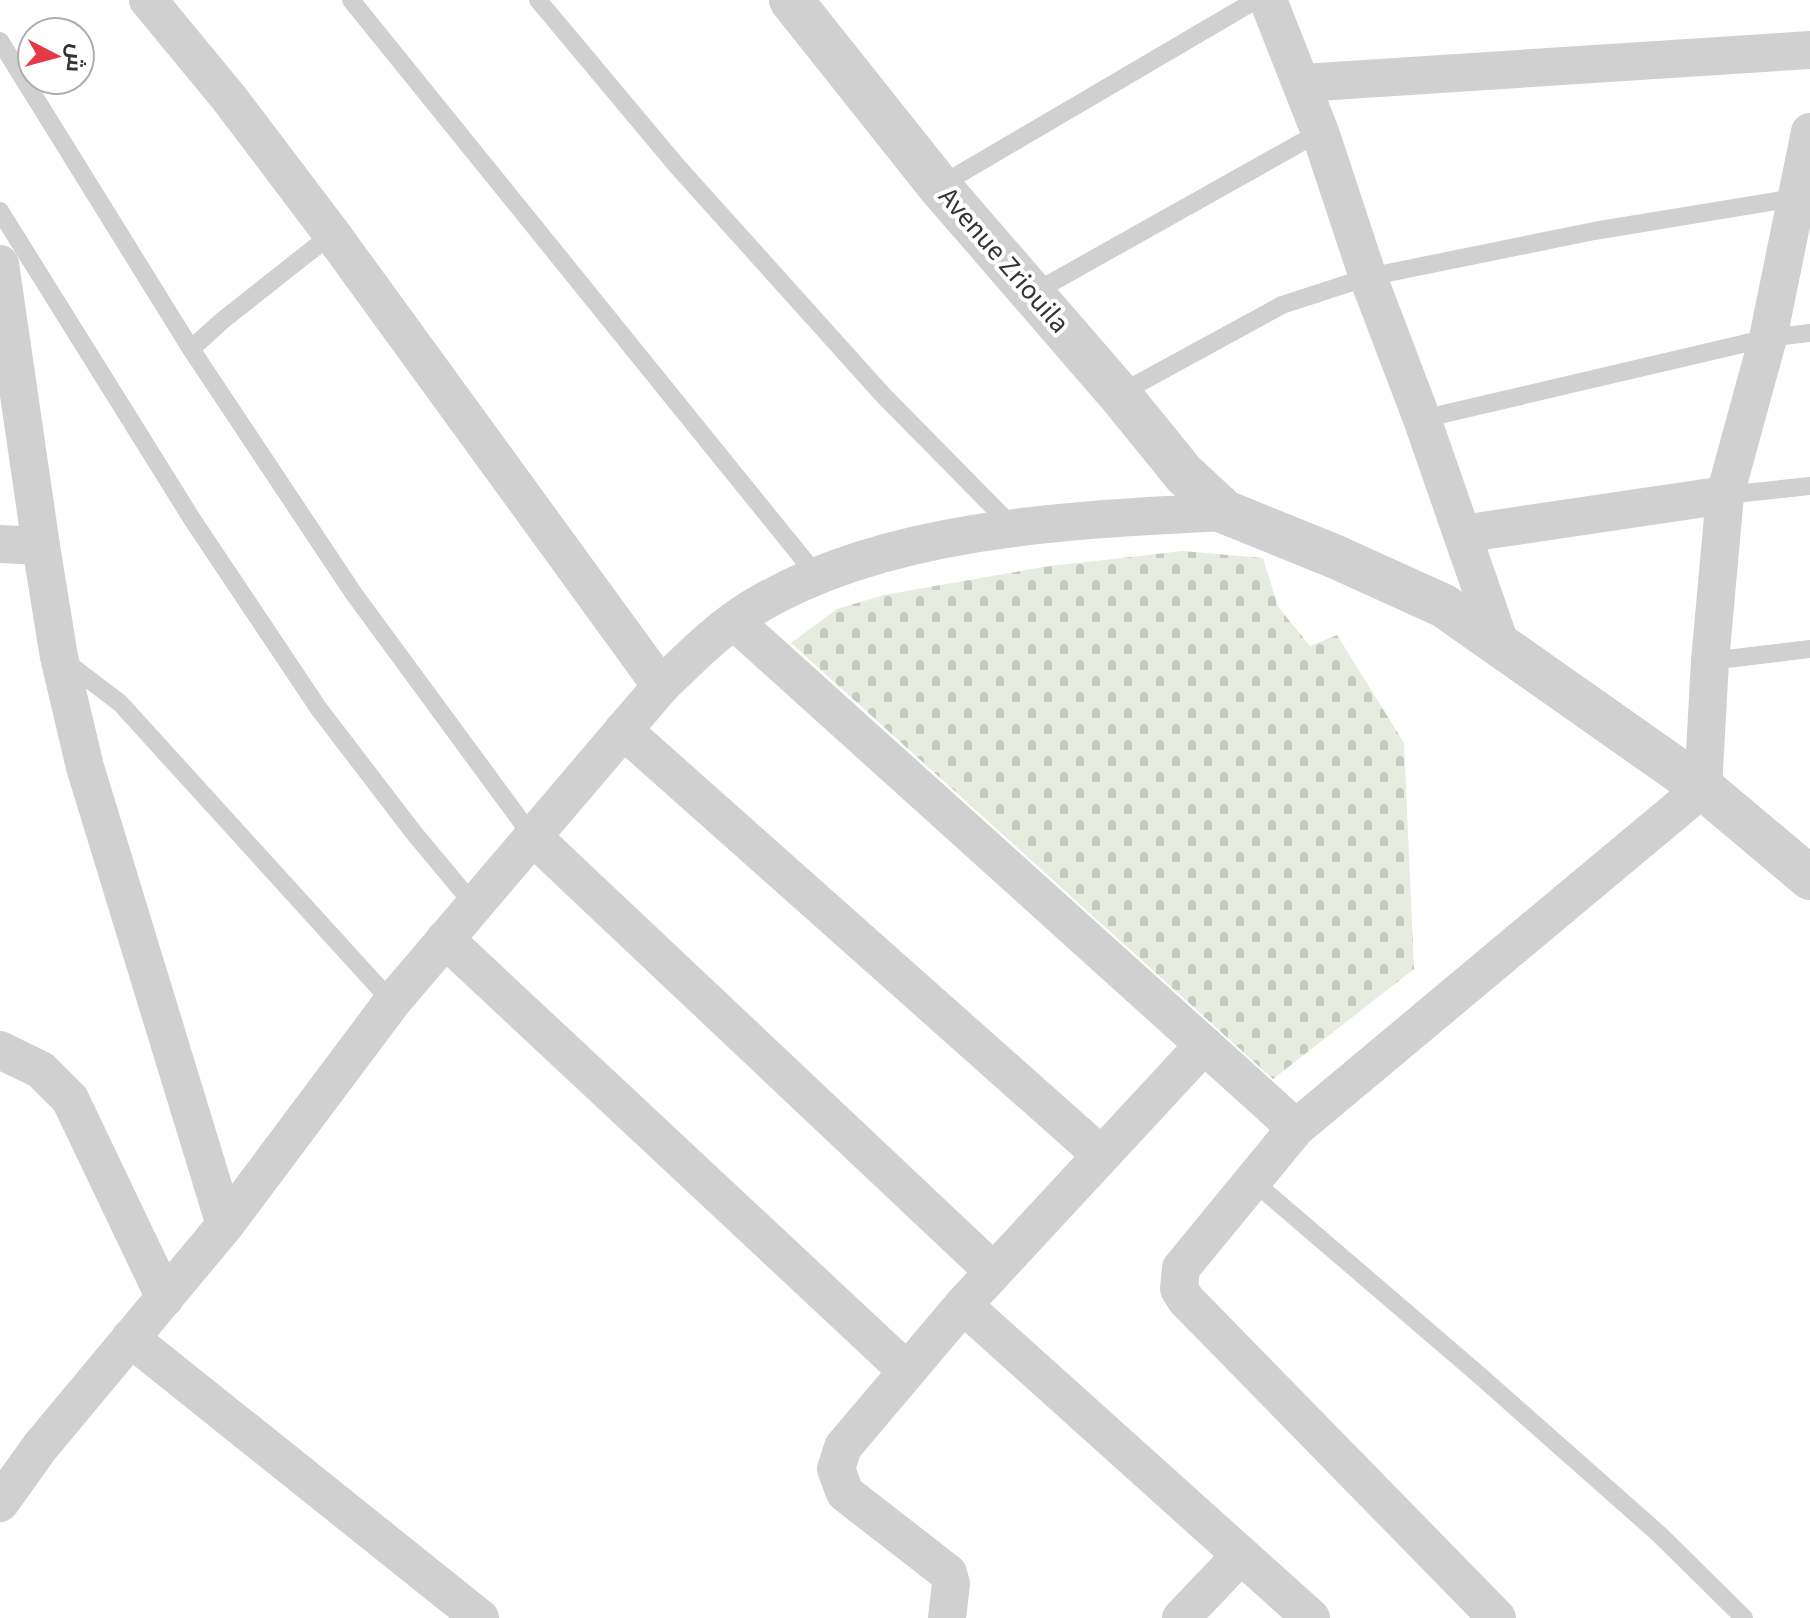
<svg xmlns="http://www.w3.org/2000/svg" width="1810" height="1618" font-family="'Source Sans 3',Cairo,sans-serif">
	<style>
		.cemetery { fill: url(#cemetery-stones) }
		.lines { fill: none; stroke-linecap: round; stroke-linejoin: round }
		.service { stroke: #d0d0d0; stroke-width: 18 }
		.minor { stroke: #d0d0d0; stroke-width: 38 }
		.tertiary { stroke: #d0d0d0; stroke-width: 44 }
		.labels { text-anchor: middle; dominant-baseline: central; stroke-width: 8; stroke-linejoin: round; paint-order: stroke }
		.street-label { font-size: 28px; fill: #333; stroke: #fff }
	</style>
	<defs>
		<pattern id="cemetery-stones" width="16" height="16" patternUnits="userSpaceOnUse" patternTransform="scale(2)"><rect width="16" height="16" fill="#e6ecdf"/><path d="M2 7V4a2 2 0 0 1 4 0v3zM10 15v-3a2 2 0 0 1 4 0v3z" fill="#c6cbc0"/></pattern>
	</defs>
	<rect width="100%" height="100%" fill="#fff"/>
	<path class="cemetery" d="M1183,551L1263,558L1278,607L1310,646L1337,635L1404,743L1414,969L1273,1079L791,643L837,609L884,595L1043,567Z"/>
	<g class="lines">
		<g class="service">
			<path d="M351,0L817,576"/>
			<path d="M538,0L677,166L883,395L1013,527"/>
			<path d="M0,41L191,349"/>
			<path d="M939,186L1256,0"/>
			<path d="M0,211L192,519L319,709L414,833L474,905"/>
			<path d="M332,234L223,320L191,349L354,594L532,836"/>
			<path d="M1033,293L1320,132"/>
			<path d="M1119,394L1282,305L1368,277L1594,231L1795,198"/>
			<path d="M1422,419L1768,338L1810,333"/>
			<path d="M1725,495L1810,486"/>
			<path d="M62,659L120,703L392,1002"/>
			<path d="M1710,661L1810,649"/>
			<path d="M1253,1181L1478,1374L1659,1534L1744,1618"/>
		</g>
		<g class="minor">
			<path d="M148,0L229,98L332,234L661,686"/>
			<path d="M1268,0L1320,132L1368,277L1422,419L1501,646"/>
			<path d="M1302,83L1810,50"/>
			<path d="M0,264L41,546L59,657L85,767L225,1225"/>
			<path d="M1462,534L1725,495"/>
			<path d="M0,544L41,546"/>
			<path d="M734,621L1296,1128L1703,788L1710,661L1725,495L1768,338L1810,132"/>
			<path d="M623,730L1101,1155"/>
			<path d="M532,836L993,1271"/>
			<path d="M445,939L906,1370"/>
			<path d="M0,1050L41,1070L70,1099L165,1298"/>
			<path d="M1296,1128L1181,1268L1179,1289L1186,1300L1497,1618"/>
			<path d="M963,1305L1311,1618"/>
			<path d="M130,1338L480,1618"/>
			<path d="M0,1503L40,1447L225,1225L392,1002L661,686C690,658 719,628 754,607C888,527 1072,520 1225,512"/>
			<path d="M947,1618L951,1584L948,1573L845,1493L836,1469L843,1447L963,1305L1204,1045"/>
			<path d="M1181,1618L1241,1555"/>
		</g>
		<path class="tertiary" d="M791,0L939,186L1119,394L1184,474L1225,512L1336,557L1444,606L1703,788L1810,878"/>
	</g>
	<g class="labels">
		<g class="street-label">
			<text transform="translate(1004 260) rotate(49)">Avenue Zriouila</text>
		</g>
	</g>
	<g transform="translate(56 56) rotate(96)"><circle r="38" fill="#ffffff" stroke="#adadad" stroke-width="2"/>
	<path d="M0-6L14 30L0 20L-14 30Z" fill="#e63946"/>
	<text y="-12" font-size="22" font-weight="bold" text-anchor="middle" fill="#333333">ش</text>
	</g>
</svg>
